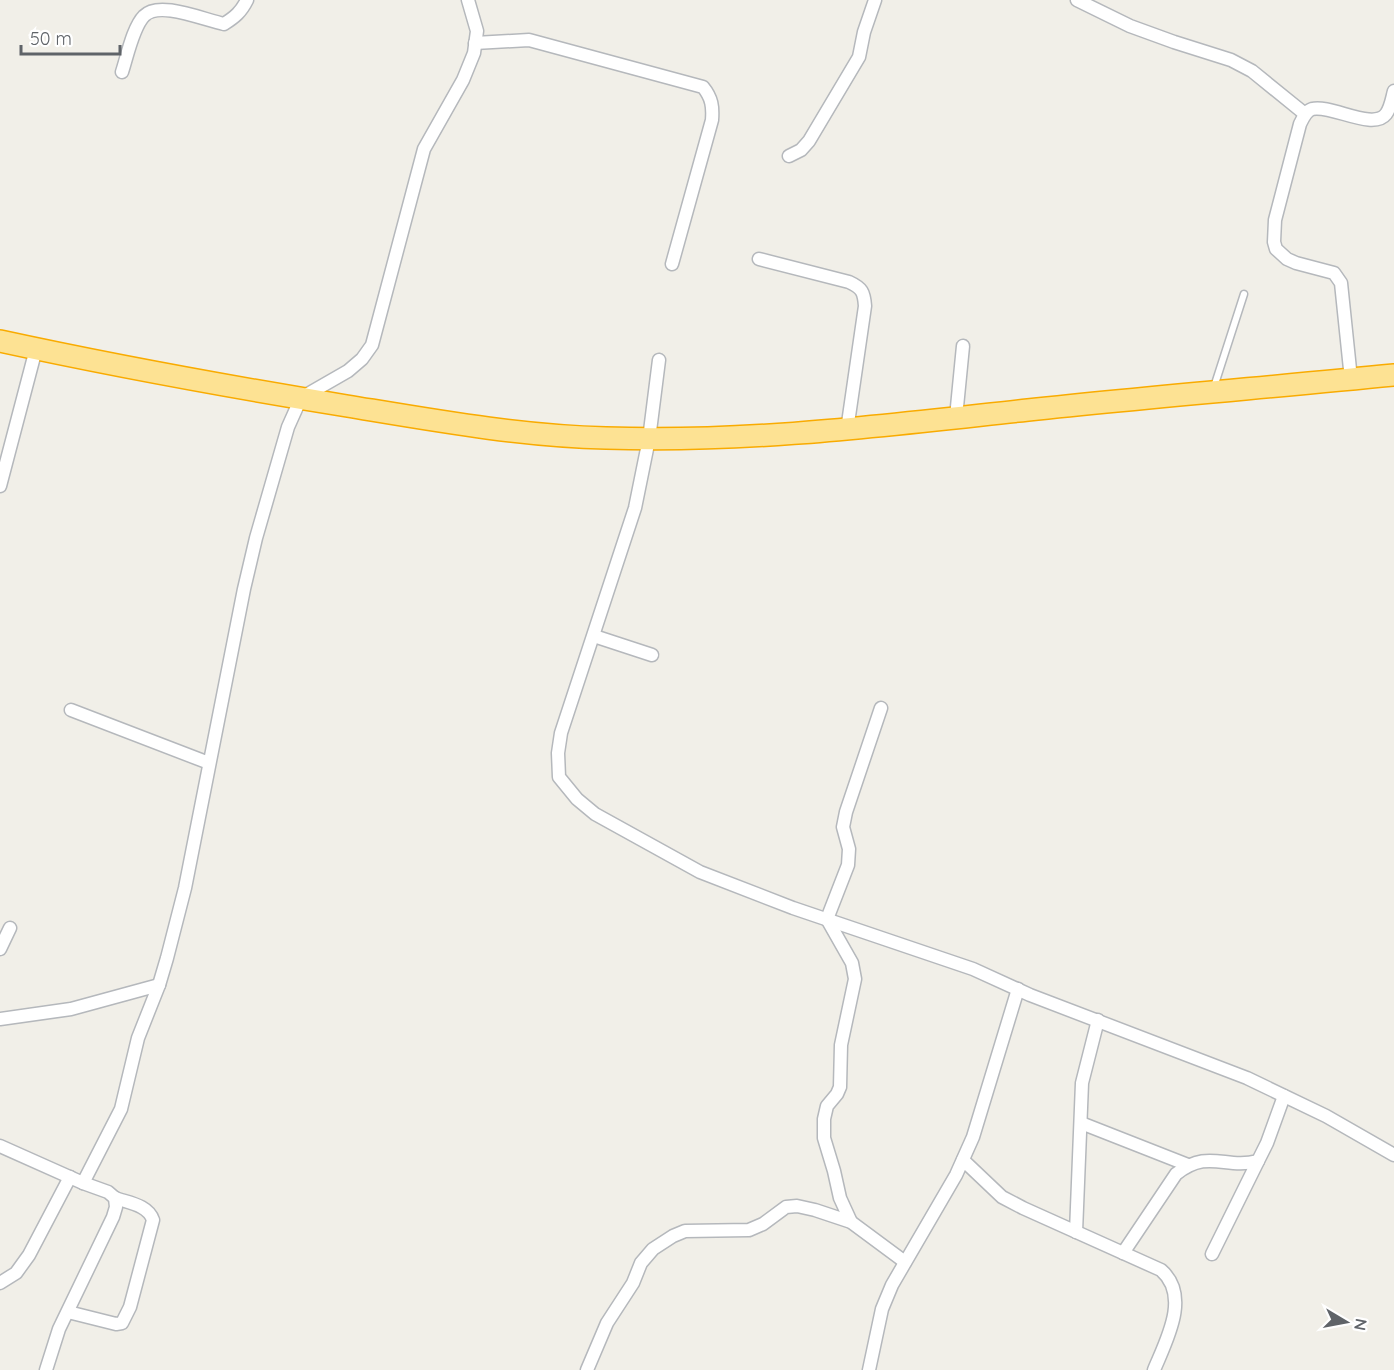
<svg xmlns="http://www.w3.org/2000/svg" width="1394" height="1370" font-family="Quicksand,sans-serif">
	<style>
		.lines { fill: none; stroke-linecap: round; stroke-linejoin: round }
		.lane-casing { stroke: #b5b8bc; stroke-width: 9 }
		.street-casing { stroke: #b5b8bc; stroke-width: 15 }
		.highway-casing { stroke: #f9ab00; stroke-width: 24 }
		.lane { stroke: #fff; stroke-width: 6 }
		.street { stroke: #fff; stroke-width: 12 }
		.highway { stroke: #fde293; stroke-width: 21 }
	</style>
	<rect width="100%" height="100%" fill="#f1efe8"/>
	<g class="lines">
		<defs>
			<path id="lane" d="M1214,387L1244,294"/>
			<g id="street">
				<path d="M1077,0L1130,26L1174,42L1231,60L1252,71L1305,114"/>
				<path d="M475,43L529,40L703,87C712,98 713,107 712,120L672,264"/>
				<path d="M122,72C127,57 133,27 144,16C159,0 204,20 224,24C235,17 241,12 247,0"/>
				<path d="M789,156L801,150L809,141L859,57L864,32L875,0"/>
				<path d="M759,259L849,282C862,288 864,292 865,306L847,430"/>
				<path d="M659,360L649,439L635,508L561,733L558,753L559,777L577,799L595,814L700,872L793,908L973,969L1030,995L1247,1078L1326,1116L1394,1155"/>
				<path d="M1351,379L1341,283L1334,273L1296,263L1287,259L1276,249L1274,242L1275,220L1300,124C1303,118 1306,111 1312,109C1331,104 1373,131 1386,114C1391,107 1392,98 1394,91"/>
				<path d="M956,417L963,346"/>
				<path d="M0,486L36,349"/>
				<path d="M594,636L652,655"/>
				<path d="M71,710L209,763"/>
				<path d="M0,949L10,928"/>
				<path d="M0,1019L71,1009L159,985"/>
				<path d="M1081,1123L1188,1165"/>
				<path d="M0,1146L83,1183L108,1192L115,1198L116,1207L113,1217L59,1329L46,1370"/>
				<path d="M963,1160L1002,1197L1023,1208L1161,1270C1191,1296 1166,1341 1154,1370"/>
				<path d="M83,1183L121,1109L138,1038L159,985L167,958L185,888L244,589L256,538L288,427L301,398L348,371L362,359L372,345L424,149L463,80L474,53L477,31L468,0"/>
				<path d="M851,1222L840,1198L834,1171L824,1138V1119L827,1106L837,1094L840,1087L841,1045L855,979L852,963L827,919L848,865L849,849L843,827L846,812L881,708"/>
				<path d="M1076,1232L1082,1083L1098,1020"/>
				<path d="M1123,1253L1176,1174C1209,1148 1225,1170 1258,1161L1267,1143L1284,1096"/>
				<path d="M1212,1254L1258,1161"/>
				<path d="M0,1283L16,1273L29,1255L70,1177"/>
				<path d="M68,1312L116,1324L122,1323L130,1307L153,1220C148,1205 129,1203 115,1198"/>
				<path d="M587,1370L607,1323L633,1283L641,1263L653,1249L673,1236L685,1231L749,1230L763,1224L786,1207L797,1206L815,1210L851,1222L905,1262"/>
				<path d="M869,1370L882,1309L892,1285L956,1175L973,1137L1018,989"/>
			</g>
			<path id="highway" d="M0,341C115,366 231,387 347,406C432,420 520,436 606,438C748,443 888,425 1028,410C1150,397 1272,387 1394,375"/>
		</defs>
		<use href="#lane" class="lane-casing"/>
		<use href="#street" class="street-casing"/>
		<use href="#highway" class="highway-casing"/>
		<use href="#lane" class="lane"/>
		<use href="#street" class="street"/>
		<use href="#highway" class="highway"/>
	</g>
	<g transform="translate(1346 1322) rotate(100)" stroke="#ffffff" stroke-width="4.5" paint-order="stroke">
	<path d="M0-4.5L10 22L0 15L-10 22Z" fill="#5f6368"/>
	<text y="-9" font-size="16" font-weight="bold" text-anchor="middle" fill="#5f6368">N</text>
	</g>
	<path d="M21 45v9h99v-9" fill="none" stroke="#5f6368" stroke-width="3"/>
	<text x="30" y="45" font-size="18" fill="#5f6368" stroke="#ffffff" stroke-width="4.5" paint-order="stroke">50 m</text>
</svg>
